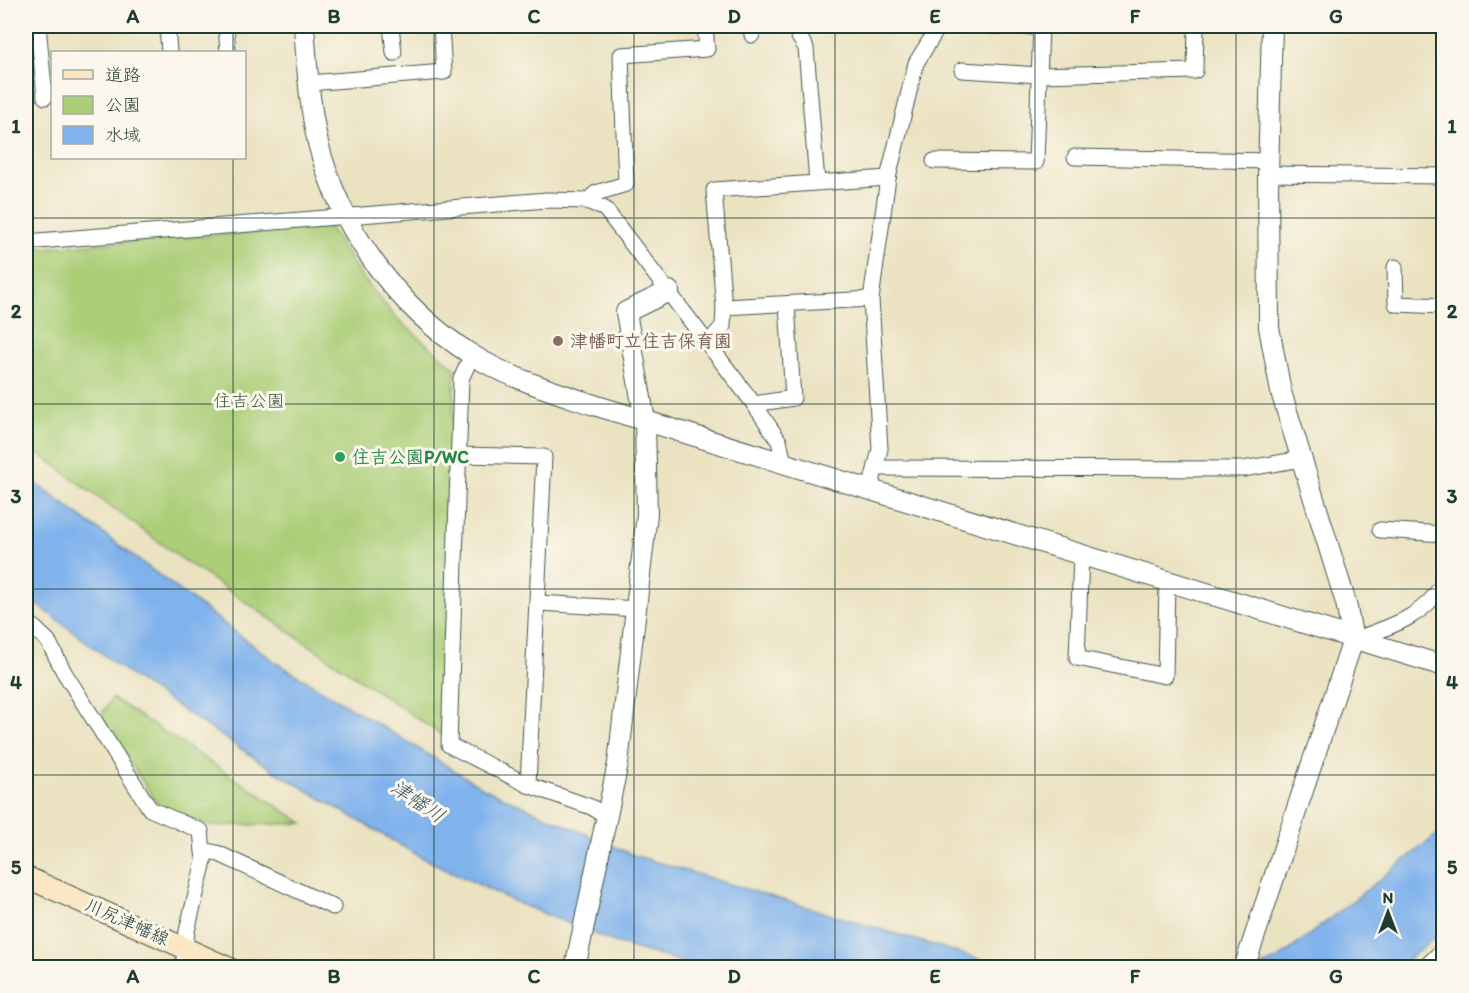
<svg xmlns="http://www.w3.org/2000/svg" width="1469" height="993" font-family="Itim,'Klee One',sans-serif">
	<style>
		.green { fill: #abce77; stroke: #658656; stroke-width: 1.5 }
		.water { fill: #80b2ec; stroke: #507890; stroke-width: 1.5 }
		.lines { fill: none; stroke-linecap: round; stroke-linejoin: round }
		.minor-casing { stroke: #3e5649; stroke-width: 17 }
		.tertiary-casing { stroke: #3e5649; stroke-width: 22 }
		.secondary-casing { stroke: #3e5649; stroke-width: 23 }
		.minor { stroke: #fff; stroke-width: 15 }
		.tertiary { stroke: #fff; stroke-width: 20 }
		.secondary { stroke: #fce6c4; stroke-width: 21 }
		.grid { fill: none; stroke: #1f3d34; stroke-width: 1.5; stroke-opacity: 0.55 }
		.education-dot { fill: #8d6e63; stroke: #fbf7ec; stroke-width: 2 }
		.leisure-dot { fill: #2e9e5b; stroke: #fbf7ec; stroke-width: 2 }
		.labels { text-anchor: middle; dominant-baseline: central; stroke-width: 6; stroke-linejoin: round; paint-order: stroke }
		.education-label { font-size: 18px; font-weight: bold; fill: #785e54; stroke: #fbf7ec; text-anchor: start }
		.park-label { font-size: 18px; fill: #3b5a41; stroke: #fbf7ec }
		.leisure-label { font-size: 18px; font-weight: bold; fill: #27864d; stroke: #fbf7ec; text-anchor: start }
		.street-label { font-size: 18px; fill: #1f3d34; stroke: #fbf7ec }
		.water-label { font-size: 20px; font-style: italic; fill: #375a62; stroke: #fbf7ec }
		.neatline { fill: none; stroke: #1f3d34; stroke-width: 2 }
		.grid-label { font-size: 20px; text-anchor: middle; font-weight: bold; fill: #1f3d34 }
	</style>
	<rect width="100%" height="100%" fill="#fbf7ec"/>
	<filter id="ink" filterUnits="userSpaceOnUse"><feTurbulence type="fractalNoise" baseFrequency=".0167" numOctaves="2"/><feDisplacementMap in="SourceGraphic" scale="12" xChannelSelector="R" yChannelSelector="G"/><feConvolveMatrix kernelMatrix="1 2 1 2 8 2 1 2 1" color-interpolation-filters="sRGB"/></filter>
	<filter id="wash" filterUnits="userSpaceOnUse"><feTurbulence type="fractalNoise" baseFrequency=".008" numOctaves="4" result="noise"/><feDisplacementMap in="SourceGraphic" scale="24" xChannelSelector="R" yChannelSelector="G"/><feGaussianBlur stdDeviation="1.35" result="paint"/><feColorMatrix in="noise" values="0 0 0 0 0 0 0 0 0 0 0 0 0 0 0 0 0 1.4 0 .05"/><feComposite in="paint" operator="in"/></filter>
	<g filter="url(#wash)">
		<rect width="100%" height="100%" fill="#ebe2c1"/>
		<g class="green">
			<path d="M329,227L359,273L396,318L455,368L442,735L182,559L26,444V249Z"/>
			<path d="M112,698L303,823L211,826L159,806L100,717Z"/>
		</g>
		<g class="water">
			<path d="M26,476L277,663L485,789L633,855L1006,967H700L622,945L515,902L419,856L276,772L134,678L26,596Z"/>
			<path d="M1443,830V931L1399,967H1258L1277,960Z"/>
		</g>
	</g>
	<g filter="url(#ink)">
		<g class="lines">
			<defs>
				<g id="minor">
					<path d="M38,26L45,97"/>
					<path d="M167,26L169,52"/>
					<path d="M226,26L228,52"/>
					<path d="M391,26L394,53"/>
					<path d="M751,26L752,35"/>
					<path d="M798,26L799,37L806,48L817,182"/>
					<path d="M991,26L1041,27"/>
					<path d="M962,70L1039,75L1195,71L1196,26"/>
					<path d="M309,83L444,72L441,26"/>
					<path d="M1075,157L1269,161"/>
					<path d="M934,161L1036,162L1041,26"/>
					<path d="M1268,174L1444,176"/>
					<path d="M587,201L596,193L626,184L621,55L707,49L705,26"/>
					<path d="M26,242L547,200L587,201L605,209L754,404L779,441L784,463"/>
					<path d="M1395,267L1396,304L1444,306"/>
					<path d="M724,307L871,299"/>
					<path d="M709,342L723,326L724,307L714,190L888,178"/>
					<path d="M472,355L461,379L449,745L528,785L591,807L609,817"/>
					<path d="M754,404L793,398L787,304"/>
					<path d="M459,455L544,457L528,785"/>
					<path d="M876,468L1243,469L1301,459"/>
					<path d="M870,490L880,449L871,299L888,178L916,63L939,26"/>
					<path d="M1380,530L1444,534"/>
					<path d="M1081,556L1077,658L1165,676L1167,583"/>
					<path d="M539,603L637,609"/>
					<path d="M26,620L48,641L64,672L150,809L201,831L204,861L187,931L183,968"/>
					<path d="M1353,640C1387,628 1429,616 1444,580"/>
					<path d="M203,850L217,853L333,907"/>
					<path d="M1424,968L1444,949"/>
				</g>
				<g id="tertiary">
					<path d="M304,26C307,64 309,105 318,143C340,229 396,307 472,355C509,378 553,391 594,405L1444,666"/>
					<path d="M575,968L618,763L647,514L645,421L626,312L669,291"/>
					<path d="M1244,968L1353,640L1346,603L1281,392L1269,327L1268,174L1272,26"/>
				</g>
				<path id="secondary" d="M26,877L229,968"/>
			</defs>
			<use href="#minor" class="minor-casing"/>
			<use href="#tertiary" class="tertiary-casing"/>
			<use href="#secondary" class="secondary-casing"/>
			<use href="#minor" class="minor"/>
			<use href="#tertiary" class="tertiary"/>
			<use href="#secondary" class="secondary"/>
		</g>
	</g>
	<path class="grid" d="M233,26V52M434,26V968M634,26V968M835,26V968M1035,26V968M1236,26V968M233,158V968M26,218H1444M26,404H1444M26,589H1444M26,775H1444"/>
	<circle class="education-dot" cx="558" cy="341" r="6"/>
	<circle class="leisure-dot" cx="340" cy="457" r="6"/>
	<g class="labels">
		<g class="education-label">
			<text x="570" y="341">津幡町立住吉保育園</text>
		</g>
		<g class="park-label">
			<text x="249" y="401">住吉公園</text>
		</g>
		<g class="leisure-label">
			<text x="352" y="457">住吉公園P/WC</text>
		</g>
		<g class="street-label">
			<text transform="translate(127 922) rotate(24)">川尻津幡線</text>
		</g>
		<g class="water-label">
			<text transform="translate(418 801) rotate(34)">津幡川</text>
		</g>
	</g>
	<rect width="1469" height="993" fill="none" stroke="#fbf7ec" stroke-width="66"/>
	<rect x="51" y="51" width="195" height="108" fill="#fbf7ec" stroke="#a3ada2" stroke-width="1.5"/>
	<rect x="63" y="70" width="30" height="9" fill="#fce6c4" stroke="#a3ada2" stroke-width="1.5"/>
	<text x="105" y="81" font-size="18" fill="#1f3d34">道路</text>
	<rect x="63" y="96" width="30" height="18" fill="#abce77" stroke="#a3ada2" stroke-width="1.5"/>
	<text x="105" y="111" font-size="18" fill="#1f3d34">公園</text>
	<rect x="63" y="126" width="30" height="18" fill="#80b2ec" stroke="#a3ada2" stroke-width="1.5"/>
	<text x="105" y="141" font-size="18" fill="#1f3d34">水域</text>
	<g transform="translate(1388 912)" stroke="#fbf7ec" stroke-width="4.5" paint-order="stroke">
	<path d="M0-4.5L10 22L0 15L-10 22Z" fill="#1f3d34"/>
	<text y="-9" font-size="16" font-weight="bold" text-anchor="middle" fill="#1f3d34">N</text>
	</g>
	<rect x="33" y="33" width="1403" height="927" class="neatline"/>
	<g class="grid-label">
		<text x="133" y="23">A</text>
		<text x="334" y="23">B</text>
		<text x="534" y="23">C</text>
		<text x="734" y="23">D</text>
		<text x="935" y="23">E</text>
		<text x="1135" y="23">F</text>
		<text x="1336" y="23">G</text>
		<text x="16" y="133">1</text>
		<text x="1452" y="133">1</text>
		<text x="16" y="318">2</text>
		<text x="1452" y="318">2</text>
		<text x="16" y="503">3</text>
		<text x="1452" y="503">3</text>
		<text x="16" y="689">4</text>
		<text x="1452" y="689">4</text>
		<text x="16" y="874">5</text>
		<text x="1452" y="874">5</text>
		<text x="133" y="983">A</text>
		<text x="334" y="983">B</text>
		<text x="534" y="983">C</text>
		<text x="734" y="983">D</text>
		<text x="935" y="983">E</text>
		<text x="1135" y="983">F</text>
		<text x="1336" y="983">G</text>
	</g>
</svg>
